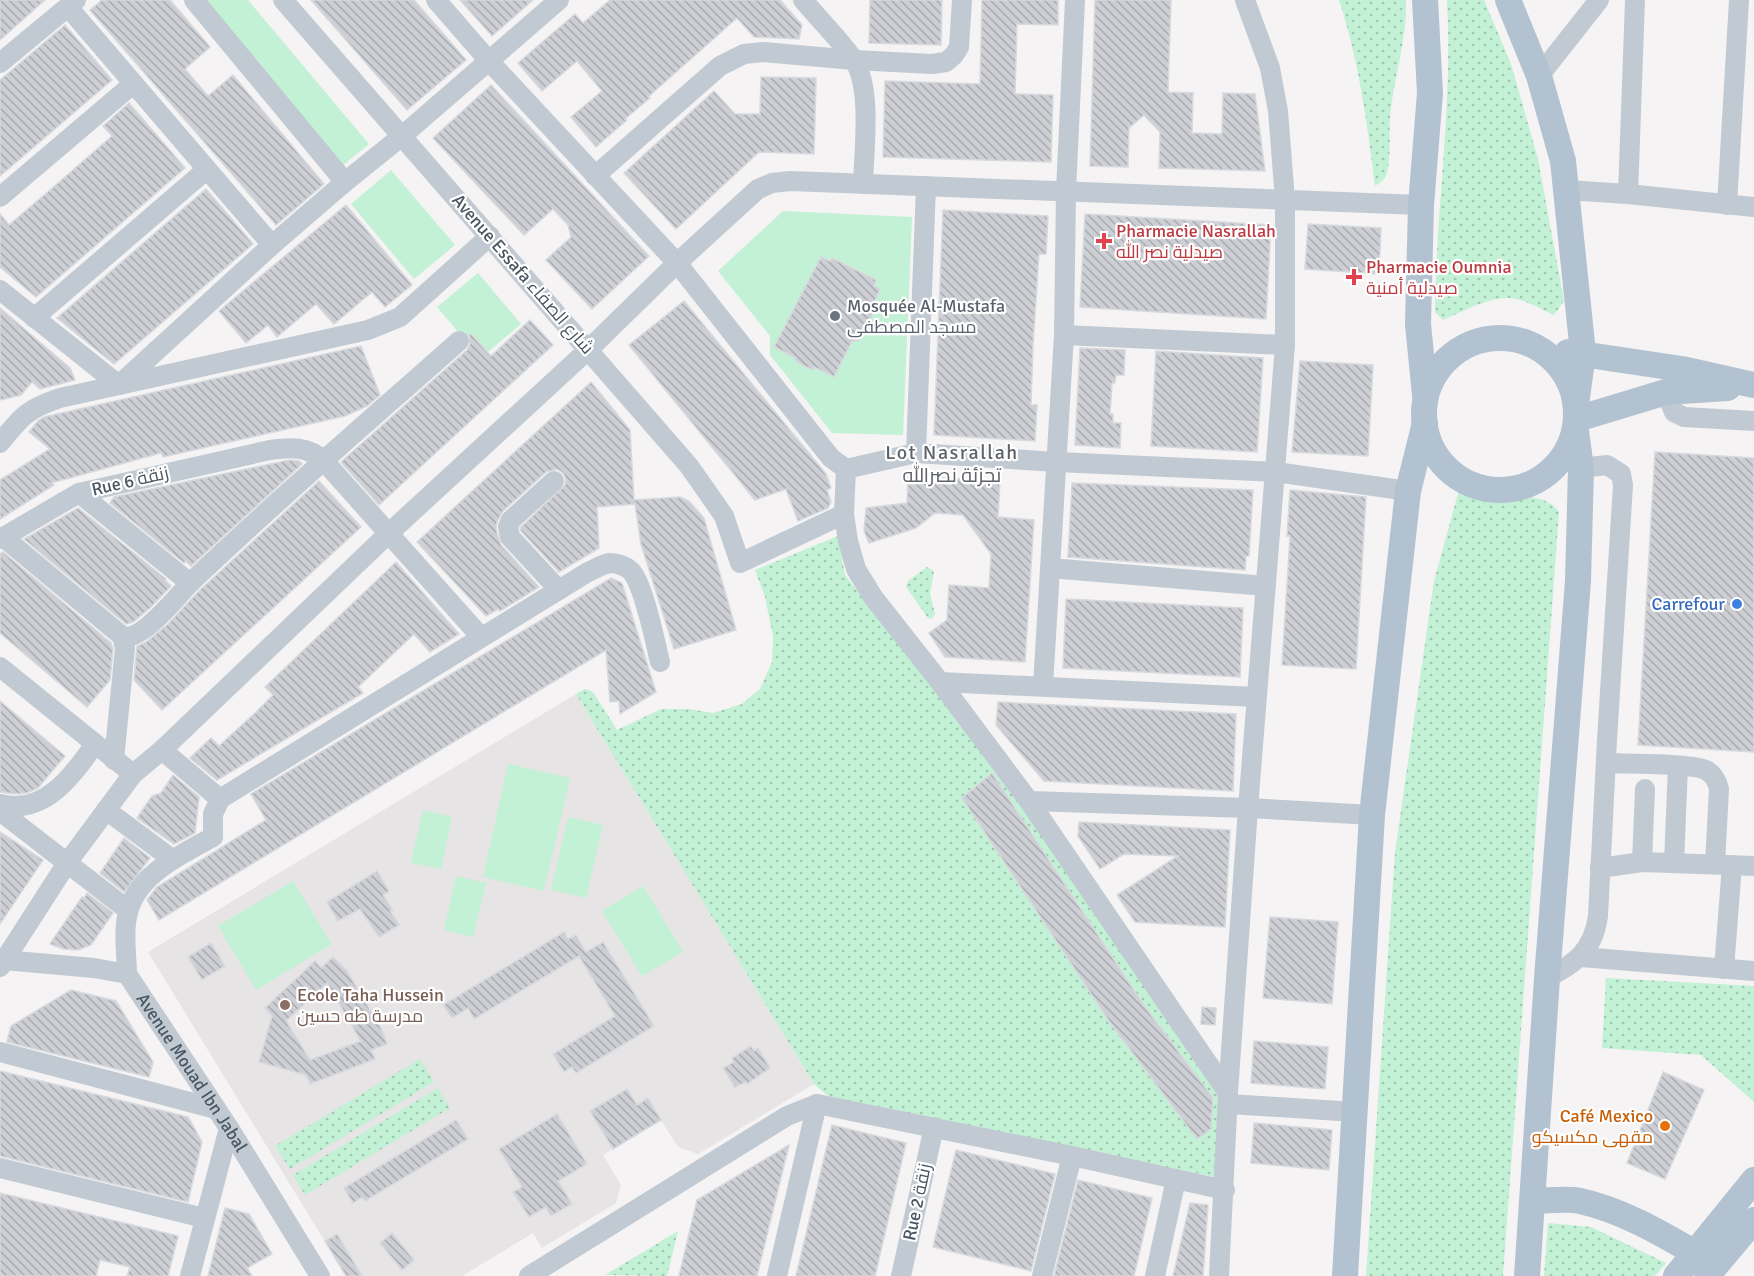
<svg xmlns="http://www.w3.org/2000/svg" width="1754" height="1276" font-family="Signika,Cairo,sans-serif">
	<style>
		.education { fill: #e6e4e5 }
		.grass { fill: url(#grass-dots) }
		.park { fill: #c3f1d5 }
		.building { fill: url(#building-back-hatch); stroke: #d7d9de; stroke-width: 1.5; fill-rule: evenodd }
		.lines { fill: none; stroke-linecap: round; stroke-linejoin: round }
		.minor { stroke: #c1cad2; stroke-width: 20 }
		.major { stroke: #b3c2d1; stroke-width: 26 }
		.health-dot { fill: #e0444e; stroke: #fff; stroke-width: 2 }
		.worship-dot { fill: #6b7280; stroke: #fff; stroke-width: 2 }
		.shop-dot { fill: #3f7fe0; stroke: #fff; stroke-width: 2 }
		.education-dot { fill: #8d6e63; stroke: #fff; stroke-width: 2 }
		.food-dot { fill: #e8710a; stroke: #fff; stroke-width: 2 }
		.labels { text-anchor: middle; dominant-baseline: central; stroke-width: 4.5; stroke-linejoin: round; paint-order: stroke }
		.health-label { font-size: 18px; fill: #be3a42; stroke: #fff; text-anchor: start }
		.street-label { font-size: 18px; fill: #4a5661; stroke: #fff }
		.worship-label { font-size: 18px; fill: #5b616d; stroke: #fff; text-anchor: start }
		.shop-label { font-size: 18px; fill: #366cbe; stroke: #fff; text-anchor: end }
		.education-label { font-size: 18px; fill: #785e54; stroke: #fff; text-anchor: start }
		.food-label { font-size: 18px; fill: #c56008; stroke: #fff; text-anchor: end }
		.neighbourhood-label { font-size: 20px; letter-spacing: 1.5px; fill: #5f6368; stroke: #fff }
	</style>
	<defs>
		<pattern id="grass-dots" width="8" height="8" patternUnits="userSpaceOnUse" patternTransform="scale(1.5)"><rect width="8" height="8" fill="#c3f1d5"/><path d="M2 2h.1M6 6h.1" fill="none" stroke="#a0c6b0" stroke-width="1.8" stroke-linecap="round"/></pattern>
		<pattern id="building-back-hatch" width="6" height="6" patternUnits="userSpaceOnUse" patternTransform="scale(1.5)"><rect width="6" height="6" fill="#cdcfd5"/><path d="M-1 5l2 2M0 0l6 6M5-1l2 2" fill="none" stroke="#a8abb0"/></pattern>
	</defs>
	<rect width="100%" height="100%" fill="#f5f3f3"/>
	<path class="education" d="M576,694L814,1084L698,1154L678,1147L661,1120L603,1155L621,1185L616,1203L542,1248L533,1233L462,1276H346L148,952Z"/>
	<g class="grass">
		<path d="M1339,0H1406C1407,40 1394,77 1390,116C1389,131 1391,161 1387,173C1385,180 1381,182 1375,186C1367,122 1359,61 1339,0Z"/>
		<path d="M1447,0H1484L1511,64L1538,159L1564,301L1554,315C1541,309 1524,299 1510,298C1489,297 1461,312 1443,320L1435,312C1436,208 1453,104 1447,0Z"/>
		<path d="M1459,490C1472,492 1484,495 1497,496C1518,497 1545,493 1559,512L1503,1276H1366L1395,852L1434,581Z"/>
		<path d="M838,536L845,575L997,770L1218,1090L1219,1178L829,1097L814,1084L576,694L585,689L593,692L617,730L661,709H689L713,713L742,704L760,689L772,662L773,636L765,597L755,570Z"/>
		<path d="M927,567L934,571L930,594L935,614L932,619L928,618L906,587L908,581Z"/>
		<path d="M1606,978L1754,986V1102L1701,1055L1602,1048Z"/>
		<path d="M420,1059L434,1082L290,1169L275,1146Z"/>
		<path d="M438,1088L450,1108L305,1195L293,1175Z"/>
		<path d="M1548,1223L1591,1227L1666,1263L1655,1276H1544Z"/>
		<path d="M678,1231L667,1276L605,1275Z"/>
	</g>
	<g class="park">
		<path d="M202,0H248L369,144L342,166Z"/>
		<path d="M391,170L455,245L414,279L351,204Z"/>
		<path d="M783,211L912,217L903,435L832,433L770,355V336L718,271Z"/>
		<path d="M478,273L521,324L488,352L471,334L465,340L437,307Z"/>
		<path d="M508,764L570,778L544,891L483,877Z"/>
		<path d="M423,810L452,817L441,869L411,863Z"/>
		<path d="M568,817L603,825L586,898L551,890Z"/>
		<path d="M456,876L486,883L473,937L444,930Z"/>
		<path d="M293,881L332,944L256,990L218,926Z"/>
		<path d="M643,886L683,952L642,976L602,911Z"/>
	</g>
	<g class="building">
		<path d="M0,0H45L0,40Z"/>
		<path d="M102,0H170L210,47L185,69L208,96L233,75L324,184L276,225L90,10Z"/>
		<path d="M311,0H414L466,60L407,110Z"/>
		<path d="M460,0H533L492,36Z"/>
		<path d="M610,0H780L802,25L799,39L754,37L737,18L648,97L650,98L625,119L627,120L596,147L571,117L602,91L577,61L542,91L518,63L575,14L583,23Z"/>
		<path d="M870,0H942L941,45L869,43Z"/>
		<path d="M982,0H1058V25L1017,24L1015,94L1053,95L1051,162L883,157L885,81L980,84Z"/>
		<path d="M1095,0H1171L1168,92L1193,93L1192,133L1222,134L1223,93L1255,94L1265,171L1159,168L1160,132L1144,115L1129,128L1128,167L1090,166Z"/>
		<path d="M65,25L112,80L0,176V80Z"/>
		<path d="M761,77L816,78L814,154L759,152L676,229L624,173L714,91L735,114H760Z"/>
		<path d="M491,85L649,256L592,309L546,260L571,237L568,225L553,209L524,235L433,138Z"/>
		<path d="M129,103L185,168L36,297L0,267V214L9,225L50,190L112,136L103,126Z"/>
		<path d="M206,189L253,244L114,364L57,318Z"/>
		<path d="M346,205L412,285L385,307L372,292L334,324L316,304L277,337L268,325L246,343L219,311Z"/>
		<path d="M943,210L1048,216L1046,254H1039L1033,345L1031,405H1037L1035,441L934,435Z"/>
		<path d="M1085,214L1271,225L1266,319L1080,307Z"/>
		<path d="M1308,224L1381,228L1379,274L1305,269Z"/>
		<path d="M821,257L830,261L832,258L876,280L874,286L880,289L875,301L878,303L859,341H852L834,377L814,367L813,370L804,366L795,360L796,358L774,347Z"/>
		<path d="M684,301L826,474L831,488L827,490L831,502L828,508L798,521L786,489L755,500L629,345Z"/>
		<path d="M0,308L70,368L75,380L40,389L32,382L21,395L0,400Z"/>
		<path d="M530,320L553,345L379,505L341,462L467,350L470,344L469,335L471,334L491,356Z"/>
		<path d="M361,346L380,395L367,406L345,416L163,457L161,453L51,483L54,485L0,519V480L50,449L29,432L38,421L44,417Z"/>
		<path d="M1080,348L1125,350L1124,375H1116L1115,383H1112L1110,414H1113V423H1121L1120,448L1075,445Z"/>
		<path d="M1156,351L1263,358L1257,452L1151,446Z"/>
		<path d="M1300,361L1373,365L1368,456L1292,452Z"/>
		<path d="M591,382L630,430L634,500L680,497L689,501L704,518L736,630L674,649L641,544L635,504L597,507L599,548L559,572L521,531L520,528L565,485L566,479L563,473L557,469L546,472L503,511L497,522L496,529L501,545L539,587L500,611L498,609L486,616L417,542Z"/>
		<path d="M1655,452L1754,458V752L1638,745Z"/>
		<path d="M289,460L299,461L302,464L191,566L186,561L184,563L110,503L114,497Z"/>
		<path d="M908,475L1000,481L998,517L1034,520L1025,662L945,657L929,633L947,620L949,585L989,588L991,554L963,515L935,513L916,528L869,543L864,531L866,508L907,503Z"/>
		<path d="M319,481L361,527L162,710L134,680L137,646L146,642L167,625L200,590Z"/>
		<path d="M1072,483L1253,490L1249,556H1246L1245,570L1068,557Z"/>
		<path d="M1290,490L1366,497L1356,669L1282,665L1290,536H1287Z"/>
		<path d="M78,508L166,579L165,580L171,586L150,608L133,622L126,624L24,539Z"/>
		<path d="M3,552L111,643L113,649L110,680L87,707L0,633V554Z"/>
		<path d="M396,562L459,634L430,652L414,634L358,687L363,693L217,780L190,758L211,738L219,746L255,713L273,695L265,687Z"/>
		<path d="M611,578L622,583L656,692L620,714L619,701L610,702L606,650L159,920L147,900L157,887L266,820L251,794Z"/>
		<path d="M1066,599L1243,608L1240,677L1063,668Z"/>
		<path d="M0,701L65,756L38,788L27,793L16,794L0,792Z"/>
		<path d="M998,702L1236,714L1233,791L1044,781L996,725Z"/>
		<path d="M992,773L1143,1004L1213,1098L1211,1129L1197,1139L1111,1024L962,798Z"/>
		<path d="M173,775L199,797L195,833L174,844L137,818L152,796L161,793Z"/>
		<path d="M1079,822L1230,830L1225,927L1135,922L1117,895L1178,856L1124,854L1100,869L1078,836Z"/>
		<path d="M0,832L43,860L0,924Z"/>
		<path d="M124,838L150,858L124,892L100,873Z"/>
		<path d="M377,871L389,891L383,895L393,910L390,911L399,925L379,937L360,909L338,921L327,902Z"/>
		<path d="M87,893L113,913L91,945L78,950L63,949L50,944L82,897L84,898Z"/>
		<path d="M1270,917L1338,922L1332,1004L1263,998Z"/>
		<path d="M564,932L568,939L576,935L586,952L603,942L654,1026L576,1073L572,1067L564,1072L553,1054L615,1016L579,956L474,1019L468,1008L452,1018L443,1005Z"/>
		<path d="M211,943L225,966L202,980L188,957Z"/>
		<path d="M333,957L347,971L381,1028L387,1044L371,1050L375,1059L310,1084L306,1075L259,1062L272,1016L265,1008L315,961L321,968ZM327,983L361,1041L310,1060L286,1021Z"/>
		<path d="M71,990L116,1001L153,1062L149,1077L7,1042L11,1026Z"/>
		<path d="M1202,1007L1216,1008L1215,1025L1201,1024Z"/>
		<path d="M1254,1041L1328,1047L1325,1089L1251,1083Z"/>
		<path d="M751,1046L754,1051L758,1048L770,1068L747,1084L746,1082L735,1087L723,1068L734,1062L732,1058Z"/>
		<path d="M0,1071L188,1117L202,1142L188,1202L0,1156Z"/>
		<path d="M1663,1072L1704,1090L1665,1179L1627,1163Z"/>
		<path d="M627,1089L637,1105L648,1098L661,1120L613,1149L590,1111Z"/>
		<path d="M557,1114L587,1164L558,1181L572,1204L551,1216L546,1207L529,1217L513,1192L522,1187L499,1149Z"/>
		<path d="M456,1120L468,1139L365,1201L362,1197L353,1203L344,1188Z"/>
		<path d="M1254,1123L1332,1130L1329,1170L1251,1163Z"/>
		<path d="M832,1125L906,1143L875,1276H796Z"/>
		<path d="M789,1145L757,1276H679L697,1200Z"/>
		<path d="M956,1150L1055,1174L1031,1271L933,1247Z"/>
		<path d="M1078,1180L1152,1198L1134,1276H1054Z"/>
		<path d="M0,1193L178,1236L168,1276H127L130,1267L100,1260L96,1276H0Z"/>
		<path d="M1190,1203L1208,1205L1203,1276H1173Z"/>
		<path d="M225,1208L249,1214L272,1254L247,1268L252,1276H208Z"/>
		<path d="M392,1233L414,1260L402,1270L380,1243Z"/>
		<path d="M337,1234L362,1276H346L325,1241Z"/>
	</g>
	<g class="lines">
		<g class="minor">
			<path d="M194,0L345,182"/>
			<path d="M283,0L689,466L724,516L740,563L844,514"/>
			<path d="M436,0L489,61L677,263L831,458L846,469L844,514L848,541L856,569L873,597L940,682L1029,801L1228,1093"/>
			<path d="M803,0C817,17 842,42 854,60C872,89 864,149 863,184"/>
			<path d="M68,7L272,245"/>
			<path d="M0,63L76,0"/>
			<path d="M1539,76L1599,0"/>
			<path d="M595,176L720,66L744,54L763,52L854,60L932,64L946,62L954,55L959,47L962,0"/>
			<path d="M1567,190L1628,194L1754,207"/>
			<path d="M1628,194L1635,0"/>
			<path d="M0,197L133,84"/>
			<path d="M1727,205L1739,0"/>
			<path d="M0,290L119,385L272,245L345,182L402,136L559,0"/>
			<path d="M34,318L206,170"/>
			<path d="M1064,335L1285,345"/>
			<path d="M1666,392L1674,412L1684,417L1754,421"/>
			<path d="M0,443C22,416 27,409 60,398L368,330L400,317L490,236"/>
			<path d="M916,453L926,186"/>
			<path d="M846,469L916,453L1057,462L1276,472L1408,491"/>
			<path d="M554,481L511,520L508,527L510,537L559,590"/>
			<path d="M79,493L190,583"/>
			<path d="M3,537L122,636C141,643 178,595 191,582C278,499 369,421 459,341"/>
			<path d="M0,539L79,493L270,450C290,447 309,446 324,461L481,637"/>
			<path d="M1050,568L1266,586"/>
			<path d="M0,667L133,774"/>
			<path d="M940,682L1256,697"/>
			<path d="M1043,686L1064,335L1066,191L1075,0"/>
			<path d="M162,750L220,799"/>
			<path d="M114,760L125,648L122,636"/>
			<path d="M1606,763C1626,764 1691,763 1706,770C1713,774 1717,780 1719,789L1715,864"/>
			<path d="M1029,801L1248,808L1372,815"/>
			<path d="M0,804C43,816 73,776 94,745"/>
			<path d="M106,810L172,859"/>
			<path d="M0,811L128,910"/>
			<path d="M1642,862L1645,789"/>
			<path d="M1674,863L1678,766"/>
			<path d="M1600,868L1642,862L1754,866"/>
			<path d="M1581,957L1754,971"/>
			<path id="s1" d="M4,960L94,968L127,974L229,1128L320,1276"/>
			<path d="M0,967L67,863L133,774L162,750L388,534L589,349L677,263L758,189L772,183L790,181L1421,205"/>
			<path d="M1724,969L1732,865"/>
			<path d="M127,974C127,956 123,935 127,917C134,876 180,855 213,837V814L220,799L588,572C595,569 602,564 610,563C617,563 626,566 631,571C644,585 655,642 660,662"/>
			<path d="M1547,978C1576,963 1593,951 1598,916L1607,740L1623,485L1621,474L1607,465L1581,468"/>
			<path d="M0,1052L216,1109"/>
			<path d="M1229,1104L1355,1112"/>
			<path d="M0,1168L204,1218"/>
			<path d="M190,1276L229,1128"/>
			<path d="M529,1276L787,1116L817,1104L1072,1156L1225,1190"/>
			<path d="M777,1276L817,1104"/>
			<path d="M901,1276L934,1127"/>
			<path d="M1042,1276L1072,1156"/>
			<path d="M1155,1276L1176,1179"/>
			<path d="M1219,1276L1228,1093L1248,808L1285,345V200L1278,111L1270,68L1245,0"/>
		</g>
		<g class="major">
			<path d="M1425,0L1430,93L1421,205L1418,324L1425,395"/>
			<path d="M1508,0L1539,76L1563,161L1583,353L1576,405"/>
			<circle cx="1500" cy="414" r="76"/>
			<path d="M1568,352L1682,369L1754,385"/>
			<path d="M1577,419L1666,392L1728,388"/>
			<path d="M1533,1201C1548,1201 1566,1198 1580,1201C1621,1210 1659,1232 1695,1253"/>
			<path d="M1345,1276L1372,815L1408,491L1425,423"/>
			<path d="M1527,1276L1547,978L1578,581L1581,468L1576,431"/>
			<path d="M1676,1276L1754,1180"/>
			<path d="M1707,1276L1754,1220"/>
		</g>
	</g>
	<g class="health-dot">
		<path d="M1101 232h6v6h6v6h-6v6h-6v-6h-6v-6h6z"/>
		<path d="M1351 268h6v6h6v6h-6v6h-6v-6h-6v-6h6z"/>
	</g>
	<circle class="worship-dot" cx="835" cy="316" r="6"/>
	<circle class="shop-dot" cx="1737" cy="604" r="6"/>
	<circle class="education-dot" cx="285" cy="1005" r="6"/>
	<circle class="food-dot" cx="1665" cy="1126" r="6"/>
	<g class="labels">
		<g class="health-label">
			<text x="1116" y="231">Pharmacie Nasrallah<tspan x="1116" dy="21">صيدلية نصر الله</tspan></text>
			<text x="1366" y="267">Pharmacie Oumnia<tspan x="1366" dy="21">صيدلية أمنية</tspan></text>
		</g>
		<g class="street-label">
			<text transform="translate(523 274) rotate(49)">Avenue Essafa شارع الصفاء</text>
			<text transform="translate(130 481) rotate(-13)">Rue 6 زنقة</text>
			<text stroke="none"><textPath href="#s1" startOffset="242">Avenue Mouad Ibn Jabal</textPath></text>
			<text transform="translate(917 1202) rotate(-78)">Rue 2 زنقة</text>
		</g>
		<g class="worship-label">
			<text x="847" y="306">Mosquée Al-Mustafa<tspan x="847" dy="21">مسجد المصطفى</tspan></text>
		</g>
		<g class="shop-label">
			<text x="1725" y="604">Carrefour</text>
		</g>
		<g class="education-label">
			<text x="297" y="995">Ecole Taha Hussein<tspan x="297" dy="21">مدرسة طه حسين</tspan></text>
		</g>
		<g class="food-label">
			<text x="1653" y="1116">Café Mexico<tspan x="1653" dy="21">مقهى مكسيكو</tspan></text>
		</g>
		<g class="neighbourhood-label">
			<text x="952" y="452">Lot Nasrallah<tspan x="952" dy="23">تجزئة نصرالله</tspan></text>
		</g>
	</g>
</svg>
